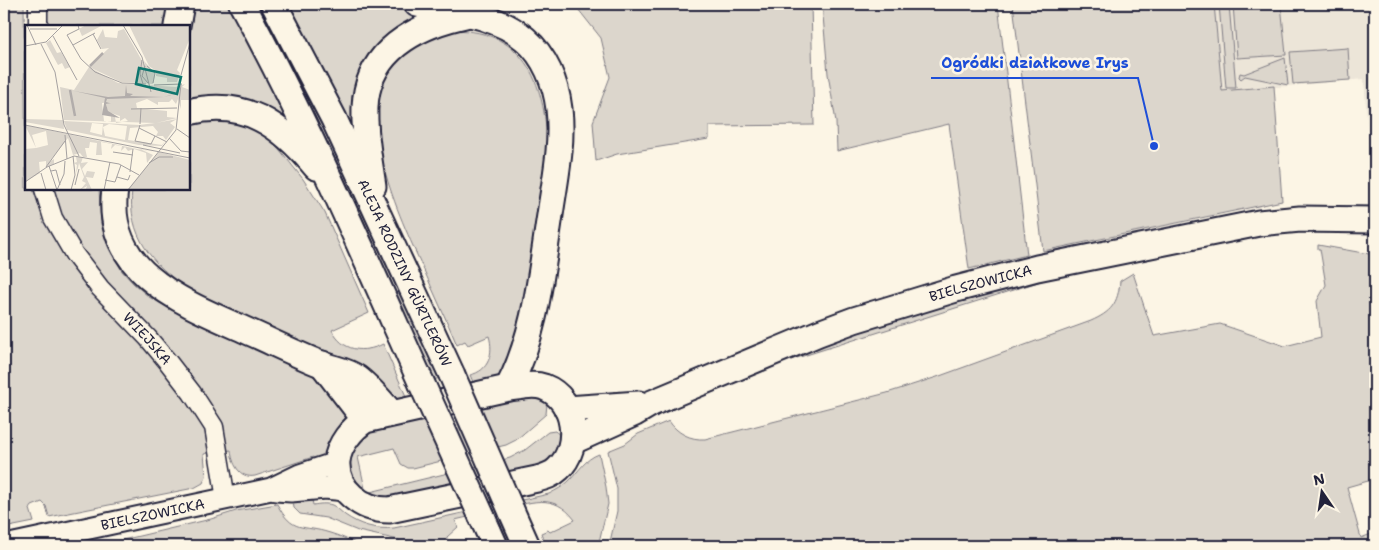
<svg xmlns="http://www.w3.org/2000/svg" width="1379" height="550" font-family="'Shantell Sans',sans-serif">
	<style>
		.built { fill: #ece5d8 }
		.green { fill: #dcd6cc; stroke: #7f7c84 }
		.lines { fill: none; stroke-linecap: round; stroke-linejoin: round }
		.minor-casing { stroke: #22223b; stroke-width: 21 }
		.tertiary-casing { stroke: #22223b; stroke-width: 25 }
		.secondary-casing { stroke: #22223b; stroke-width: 29 }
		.minor { stroke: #fcf5e5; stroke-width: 18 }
		.tertiary { stroke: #fcf5e5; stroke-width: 21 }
		.secondary { stroke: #fcf5e5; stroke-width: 25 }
		.secondary-bridge-casing { stroke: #22223b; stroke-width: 29; stroke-linecap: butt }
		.secondary-bridge { stroke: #fcf5e5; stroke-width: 25 }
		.labels { text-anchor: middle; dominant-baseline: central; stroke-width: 5; stroke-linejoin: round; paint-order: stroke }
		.street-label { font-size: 14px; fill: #22223b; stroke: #fcf5e5 }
		.inset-river { fill: none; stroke: #b2adab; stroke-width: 2.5 }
		.inset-road { fill: none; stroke: #a5a1a1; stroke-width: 1 }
		.view { fill: #0f766e; fill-opacity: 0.15; stroke: #0f766e; stroke-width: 2.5 }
		.inset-edge { fill: none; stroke: #22223b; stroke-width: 2.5 }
		.leader { fill: none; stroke: #1d4ed8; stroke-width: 2 }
		.callout-dot { fill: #1d4ed8; stroke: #fcf5e5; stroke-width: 2 }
		.callout-label { font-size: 15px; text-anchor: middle; font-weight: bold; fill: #1d4ed8; stroke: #fcf5e5; stroke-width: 5; stroke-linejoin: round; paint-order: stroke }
	</style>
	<rect width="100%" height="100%" fill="#fcf5e5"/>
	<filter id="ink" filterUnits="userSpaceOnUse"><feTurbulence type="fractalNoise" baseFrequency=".02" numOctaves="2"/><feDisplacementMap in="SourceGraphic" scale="10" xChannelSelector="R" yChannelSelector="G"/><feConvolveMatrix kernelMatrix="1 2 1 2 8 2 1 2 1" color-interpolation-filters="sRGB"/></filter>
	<g filter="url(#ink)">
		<path class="built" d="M1214,4H1375V172L1371,173L1364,79L1222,92Z"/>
		<g class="green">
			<path d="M4,4H24L26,189H33L41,212L71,260L122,324L134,331L205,422L212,452L204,454L206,476L203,483L194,488L49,517L46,506L42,502L32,506L30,509L34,522L4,528Z"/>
			<path d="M46,4H171L167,26H47Z"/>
			<path d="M188,4H231L296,129L189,101Z"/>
			<path d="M253,4H265L281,34L440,378L430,381Z"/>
			<path d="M286,4H366L427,13L400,29L356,138Z"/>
			<path d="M574,4H811L814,125L709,126V139L617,154L596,161L593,122L610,77L601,38Z"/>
			<path d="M822,4H998L1027,255L969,269L949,124L837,151L836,122L828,74Z"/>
			<path d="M1013,4H1214L1222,91L1274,86L1282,201L1043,251Z"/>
			<path d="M1219,4H1229L1236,88H1226Z"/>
			<path d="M1233,4H1281L1286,55L1237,58Z"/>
			<path d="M453,30C529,31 545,86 548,152L525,307L508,374L476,389L470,375C489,371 494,353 489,336L468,345L465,341L457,345C446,319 434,293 423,268C399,216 353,118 391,65C407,43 429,39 453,30Z"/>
			<path d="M1348,48L1350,80L1293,84L1290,52Z"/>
			<path d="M1285,58L1288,85L1245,76L1241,79L1239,77L1240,73L1244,74Z"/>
			<path d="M234,119L259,130L272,140L303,179L325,213L369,313L332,330C342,351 363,354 383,344L409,403L396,401C364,381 332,359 298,342C234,310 122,281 132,189H189V121Z"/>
			<path d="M50,189H99L101,224L108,246L122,271L133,283L149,297L169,308L280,358L308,372L330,386L346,414V420L328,454L315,462L313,457L255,476C239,479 232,463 231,450L225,451L71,238Z"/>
			<path d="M1318,245L1375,255V479L1347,487L1361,538L1371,534V521L1375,516V546H609L617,511V489L608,451L625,444L638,434L669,421C677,433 690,440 705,439L887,393L937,377L1091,321C1111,312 1118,304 1120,281L1133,273L1154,336L1220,324L1285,346L1321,337L1317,301L1326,285L1320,249H1318Z"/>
			<path d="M1051,278L784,362L782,361L839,337L940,302Z"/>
			<path d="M528,397L537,399L547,404L546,414L516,440L506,445L413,468H408L401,464L394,448L358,457L366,493L510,458L525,450L548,432L555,431L561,436C559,449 554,458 542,465L396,499L372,498L352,481L348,462L355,444L362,436L375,429Z"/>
			<path d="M599,454L606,487L608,504L598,546H546L541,533L548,530L550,532L575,520C553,491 530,503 500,510L516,546H504L489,512L455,520L458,527L447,537L446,546H406L399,540L358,531L326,518L300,514L294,508L293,502L312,500L313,505C319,504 326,503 332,505C337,507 341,512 345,515C359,525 376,530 394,528L549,494C556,490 563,487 569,481C579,471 585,459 599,454Z"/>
			<path d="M277,504C293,534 302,524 330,533C341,536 352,542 363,546H97L211,519L236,511Z"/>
		</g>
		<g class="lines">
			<defs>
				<g id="minor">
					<path d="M38,26V4"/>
					<path id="s1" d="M44,189L53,218L74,254L100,288L148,338L168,362L192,393L214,427L226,499"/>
				</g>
				<g id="tertiary">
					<path d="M276,490L291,491L325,488L346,490"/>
					<path id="s2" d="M5,546L271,489L300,475L330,465L337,461"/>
				</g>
				<g id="secondary">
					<path d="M242,4C309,127 364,255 421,382"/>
					<path id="s3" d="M274,4L334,119L452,375"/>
					<path d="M417,4C453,11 496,14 525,39C545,56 556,83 559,109C563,144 555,180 550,215C541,273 536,335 508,388"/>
					<path d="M177,26L181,4"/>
					<path d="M189,112C244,98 282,125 316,167"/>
					<path d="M373,186C369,159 361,117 367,91C377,45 423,24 465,15"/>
					<path d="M115,189C103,272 184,303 245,330C270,341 296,354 321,364C333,369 346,370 357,378C370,388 381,401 391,413"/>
					<path d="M322,364L365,420"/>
					<path d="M524,386C531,385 538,385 544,387C576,399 582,447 558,469C552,475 545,477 537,479L389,510C362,510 335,490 337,461C339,444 352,429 365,420L508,388Z"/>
					<path d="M567,409L639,404"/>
					<path id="s4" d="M573,441L635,413L652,403L819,333L854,320L956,289L1037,268L1259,223L1300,219L1375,220"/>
					<path d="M511,510L527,546"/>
					<path d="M482,517L495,546"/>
				</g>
			</defs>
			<use href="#minor" class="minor-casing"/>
			<use href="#tertiary" class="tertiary-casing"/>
			<use href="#secondary" class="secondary-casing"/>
			<use href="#minor" class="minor"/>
			<use href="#tertiary" class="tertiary"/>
			<use href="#secondary" class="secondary"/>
			<defs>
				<g id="secondary-bridge">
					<path d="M452,375L511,510"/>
					<path d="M421,382L482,517"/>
				</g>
			</defs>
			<use href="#secondary-bridge" class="secondary-bridge-casing"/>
			<use href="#secondary-bridge" class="secondary-bridge"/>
		</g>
	</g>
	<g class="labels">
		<g class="street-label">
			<text stroke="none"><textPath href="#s3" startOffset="299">ALEJA RODZINY GÜRTLERÓW</textPath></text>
			<text stroke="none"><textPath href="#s4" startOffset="438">BIELSZOWICKA</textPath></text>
			<text stroke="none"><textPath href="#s1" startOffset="184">WIEJSKA</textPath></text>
			<text stroke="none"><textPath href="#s2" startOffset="151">BIELSZOWICKA</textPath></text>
		</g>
	</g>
	<g transform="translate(25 25)">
		<rect width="165" height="165" fill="#fcf5e5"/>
		<path d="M61,0H78L57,11L54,4ZM104,0H165V13L152,45L155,48L152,57H142V53L131,51V46L124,41ZM78,4L80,12L92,13L93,6L99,4L120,41L119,36L130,48L128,59L96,57L64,42L84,23L77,24L72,15ZM25,15L32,28L36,27L45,42L40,44L37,38L33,40L21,18ZM64,42L93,58L151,62L160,59L157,62L165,65V75H156V84L153,74L151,79L147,74L144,77H133V80L122,74L111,78L112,83L142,86V92L152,93L131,98L152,94L145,98L150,102L141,115L138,111H131L133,107L128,101L105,103L103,115L137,120L140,116L137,121L114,120L42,105L39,96L114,100L130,98L39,95L35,62L49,65ZM86,77L81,79L83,87L95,91V96L100,93L103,96L91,98L90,92L86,91V97L79,96L77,78ZM67,98L78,99L77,110L65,107ZM84,99L102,101L100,115L80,111L78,102ZM0,94L38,95L39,104L0,97ZM0,100L112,124L132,127L115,124L128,130L122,138L121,128L109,124L103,126L100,122L96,126L97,121L90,120L86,124L87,119L76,117L77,130H71L72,118L65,117L64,123H60L62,132H58L56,138L63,137L57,144L60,151L62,146L70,147L68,153L61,152L67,165L61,164L62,161L55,165L61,158L57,156L59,152L54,138L53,143L51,148L52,140L49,138L52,137L51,132H58L55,128L48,130L43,113L24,137L29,134V139L21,142V136L14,137L15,148L0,157V165V124L11,123ZM21,106L23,120L11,123L7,110ZM134,127L165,135V165H102Z" fill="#dcd6cc" fill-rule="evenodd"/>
		<path d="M101,60L102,68L108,69L105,71L139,72L145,70L154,68L139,72L82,74L81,77L86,78L81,79L83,86L95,93L77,90L80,73L49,66L83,72L100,71Z" fill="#b2adab"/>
		<path class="inset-river" d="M65,41L78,28M45,65L50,91"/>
		<path class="inset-road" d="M2,0L11,20M98,0L117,32L126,67M5,4H32M68,9L76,24M42,10L56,34L70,47L97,58L121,59M42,10L54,4L53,0M28,11L52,55M16,19L30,47L39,100L54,131M48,20L70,8M0,21L21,17L38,0M117,35L115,49L118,59M120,41L117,51L123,58M122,41L130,48L128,58M156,50L165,18M129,60L157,59M106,84L152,83M115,99L116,83M0,100L165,133M115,100L110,116L126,119L130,111M114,103L142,117M152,104L165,113M40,110L42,134M144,113L156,126L165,127M118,120L155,128M88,127L108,130M124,138L134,132H148M24,141L32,165M21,142L40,116M26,146L31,145L35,160M105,147L108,124M16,148L21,165M92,152L103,155L105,150M80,155L90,157L96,140M0,157L22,142L49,131L94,139L114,150M50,160L54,144M32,165L39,149L40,136M46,165L50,150L48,131M79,165L85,137M103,165L151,105L156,59"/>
		<path class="view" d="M114,43L156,52L152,69L111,59Z"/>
		<rect width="165" height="165" class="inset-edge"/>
	</g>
	<path class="leader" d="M1154 146L1138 78H931"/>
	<circle class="callout-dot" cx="1154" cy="146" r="5"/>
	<g class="callout-label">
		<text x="1035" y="68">Ogródki działkowe Irys</text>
	</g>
	<rect width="1379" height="550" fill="none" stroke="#fcf5e5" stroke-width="20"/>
	<rect x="10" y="10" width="1359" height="530" fill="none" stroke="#22223b" stroke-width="2" filter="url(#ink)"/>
	<g transform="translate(1322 492) rotate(347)" stroke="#fcf5e5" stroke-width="4" paint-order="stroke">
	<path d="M0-4L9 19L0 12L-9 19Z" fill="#22223b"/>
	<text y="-8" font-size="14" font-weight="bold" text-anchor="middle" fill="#22223b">N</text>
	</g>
</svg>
